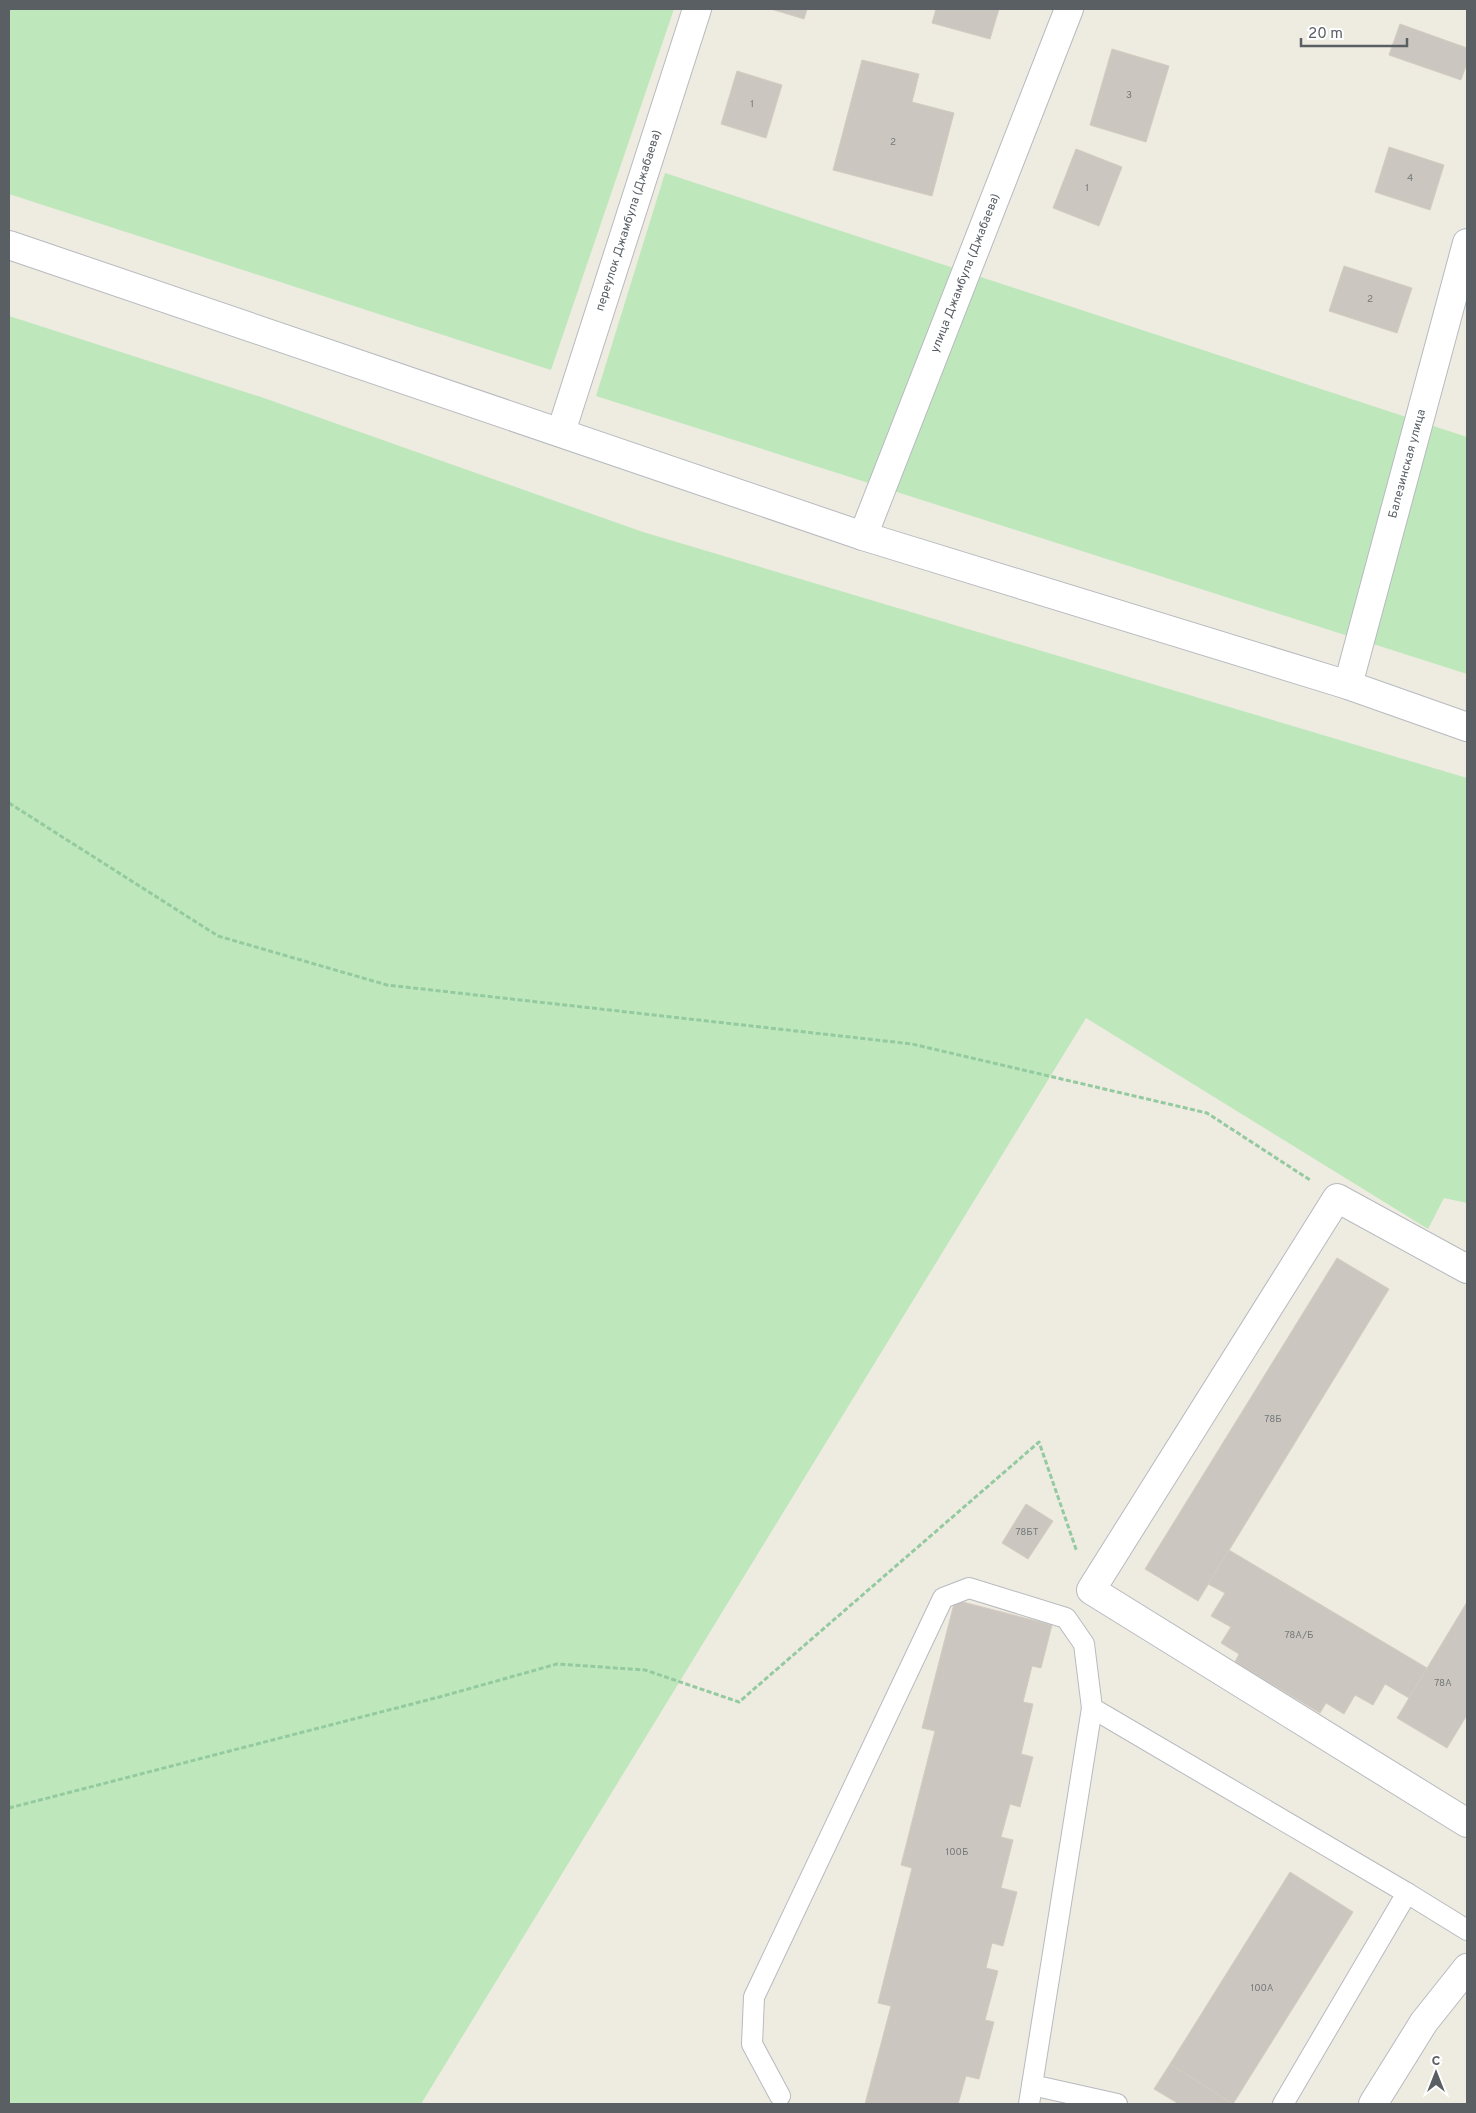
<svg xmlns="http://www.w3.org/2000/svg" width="1476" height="2113" font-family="Overpass,sans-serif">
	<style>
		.green { fill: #bee8bb }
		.building { fill: #cbc7c0; stroke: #d3ccbf }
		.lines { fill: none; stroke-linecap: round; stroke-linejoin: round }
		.service-casing { stroke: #b7babf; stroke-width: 22 }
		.minor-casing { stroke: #b7babf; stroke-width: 30 }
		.path { stroke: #94caa0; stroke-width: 3; stroke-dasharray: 5 2.5; stroke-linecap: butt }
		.service { stroke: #fff; stroke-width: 20 }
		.minor { stroke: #fff; stroke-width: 28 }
		.labels { text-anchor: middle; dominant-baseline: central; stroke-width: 5; stroke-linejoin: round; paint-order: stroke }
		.number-label { font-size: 10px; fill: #76797b }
		.street-label { font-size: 12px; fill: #5a5f64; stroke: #fff }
	</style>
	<rect width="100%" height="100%" fill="#eeebe1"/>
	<g class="green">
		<path d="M9,9H674L551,370L9,194Z"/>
		<path d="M665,173L1467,437V674L596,396Z"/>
		<path d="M9,316L261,397L643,532L1467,778V1203L1444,1198L1428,1229L1086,1018L421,2104H9Z"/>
	</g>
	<g class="building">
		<path d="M771,9H807L804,19Z"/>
		<path d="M936,9H999L990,39L932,23Z"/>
		<path d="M1400,24L1467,48V63L1461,80L1389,55Z"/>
		<path d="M1112,49L1169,66L1146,142L1090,125Z"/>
		<path d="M862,60L919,74L912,102L954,113L932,196L833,170Z"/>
		<path d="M737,71L782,85L766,138L721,124Z"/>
		<path d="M1389,147L1444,165L1430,210L1375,192Z"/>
		<path d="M1076,149L1122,167L1099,226L1053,208Z"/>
		<path d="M1344,266L1412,288L1397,333L1329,311Z"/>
		<path d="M1337,1258L1389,1289L1198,1601L1145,1569Z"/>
		<path d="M1026,1504L1053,1521L1028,1559L1002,1543Z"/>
		<path d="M1229,1550L1427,1668L1409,1698L1385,1684L1373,1705L1355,1695L1344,1714L1326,1703L1320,1713L1235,1662L1239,1654L1221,1643L1231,1627L1211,1616L1225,1593L1208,1584Z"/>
		<path d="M955,1600L1052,1625L1041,1668L1032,1666L1023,1702L1033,1704L1021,1754L1033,1757L1020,1807L1010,1804L1001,1837L1013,1840L1001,1888L1017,1892L1003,1946L992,1943L986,1968L998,1971L985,2020L994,2022L979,2079L966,2076L958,2104H865L891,2006L878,2003L912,1868L901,1865L935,1731L922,1728Z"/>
		<path d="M1467,1602V1715L1447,1748L1397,1718Z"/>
		<path d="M1290,1872L1353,1912L1233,2104L1170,2064Z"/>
		<path d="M1170,2064L1233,2104H1179L1154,2089Z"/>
	</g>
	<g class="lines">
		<defs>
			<g id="service">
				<path d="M1032,2085L1117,2104"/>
				<path d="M780,2096L752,2044L754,1997L943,1598L969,1588L1066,1618L1084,1644L1092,1708L1407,1893"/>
				<path d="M1029,2104L1092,1708"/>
				<path d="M1283,2104L1407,1893L1467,1930"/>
			</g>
			<g id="minor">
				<path d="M9,245L863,536L1348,685L1467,727"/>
				<path id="s1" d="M561,432L697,9"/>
				<path id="s2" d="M863,536L1069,9"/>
				<path id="s3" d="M1348,685L1467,243"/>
				<path d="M1467,1269L1337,1198L1091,1590L1467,1823"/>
				<path d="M1373,2104L1424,2022L1467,1968"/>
			</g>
		</defs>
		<use href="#service" class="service-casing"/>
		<use href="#minor" class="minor-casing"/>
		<g class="path">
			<path d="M9,803L218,936L387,985L912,1044L1207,1113L1310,1180"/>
			<path d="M9,1808L443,1696L557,1664L645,1670L739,1702L1039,1442L1077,1552"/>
		</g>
		<use href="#service" class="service"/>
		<use href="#minor" class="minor"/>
	</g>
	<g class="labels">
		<g class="number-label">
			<text x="1129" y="95">3</text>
			<text x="752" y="104">1</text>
			<text x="893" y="142">2</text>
			<text x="1410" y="178">4</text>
			<text x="1087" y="188">1</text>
			<text x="1370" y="299">2</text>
			<text x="1273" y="1419">78Б</text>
			<text x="1027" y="1532">78БТ</text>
			<text x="1299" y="1635">78А/Б</text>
			<text x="1443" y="1683">78А</text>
			<text x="957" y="1852">100Б</text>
			<text x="1262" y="1988">100А</text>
		</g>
		<g class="street-label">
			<text stroke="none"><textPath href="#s1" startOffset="222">переулок Джамбула (Джабаева)</textPath></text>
			<text stroke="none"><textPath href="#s2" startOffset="282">улица Джамбула (Джабаева)</textPath></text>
			<text stroke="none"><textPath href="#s3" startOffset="229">Балезинская улица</textPath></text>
		</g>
	</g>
	<rect width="1476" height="2113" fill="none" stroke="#5a5f64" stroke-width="20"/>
	<g transform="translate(1436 2073)" stroke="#ffffff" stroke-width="4" paint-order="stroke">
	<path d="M0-4L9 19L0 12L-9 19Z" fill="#5a5f64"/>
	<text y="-8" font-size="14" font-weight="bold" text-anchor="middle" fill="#5a5f64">С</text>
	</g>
	<path d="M1301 38v8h106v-8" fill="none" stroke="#5a5f64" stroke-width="2.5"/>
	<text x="1308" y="38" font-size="15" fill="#5a5f64" stroke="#ffffff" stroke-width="4" paint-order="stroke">20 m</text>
</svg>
